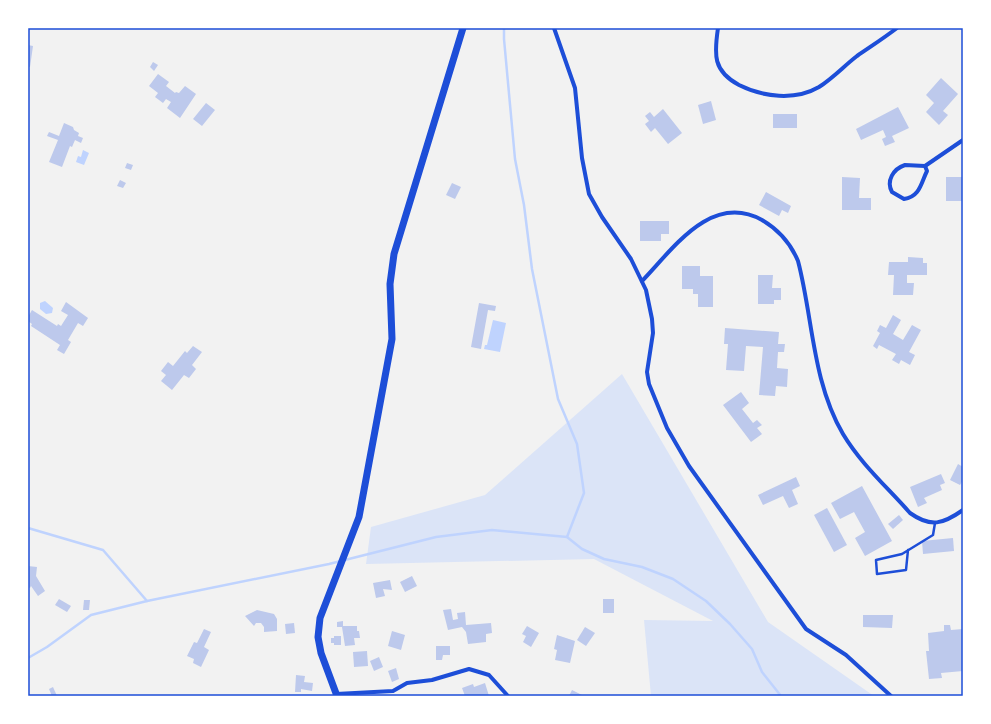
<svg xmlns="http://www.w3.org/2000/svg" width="991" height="724" font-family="Overpass,sans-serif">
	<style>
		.green { fill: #dbe4f7 }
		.water { fill: #bfd3fe }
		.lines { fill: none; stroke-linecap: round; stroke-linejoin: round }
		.stream { stroke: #bfd3fe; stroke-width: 2.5 }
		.building { fill: #bdc9ec }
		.service { stroke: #1d4ed8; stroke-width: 2.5 }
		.minor { stroke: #1d4ed8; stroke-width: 4 }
		.secondary { stroke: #1d4ed8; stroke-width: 7 }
		.neatline { fill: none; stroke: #1d4ed8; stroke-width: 1.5 }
	</style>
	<rect width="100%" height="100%" fill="#f2f2f2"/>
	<path class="green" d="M622,374L768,622L874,696H651L644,620L713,621L594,559L366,564L371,527L485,495Z"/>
	<g class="water">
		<path d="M83,150L89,153L84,165L76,162L78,156L81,157Z"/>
		<path d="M45,301L53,308L52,313L46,314L40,309V303Z"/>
		<path d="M493,320L506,323L500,352L484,349L485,345H487Z"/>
	</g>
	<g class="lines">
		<g class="stream">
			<path d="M504,28V39L515,159L524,205L532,269L558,399L577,444L584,493L567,537"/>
			<path d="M28,528L103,550L147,601"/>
			<path d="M28,658L47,647L91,615L147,601L329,564L436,537L492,530L567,537L582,549L604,559L642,567L673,579L706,601L730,624L752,649L762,672L781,696"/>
		</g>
	</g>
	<g class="building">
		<path d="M28,45L33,46L30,67L28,66Z"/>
		<path d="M153,62L158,65L154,71L150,67Z"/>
		<path d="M158,74L169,82L166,86L175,93L176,92L179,93L185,86L196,94L180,118L167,108L171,102L166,99L163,103L155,97L158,93L149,86Z"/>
		<path d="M941,78L958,94L943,111L948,115L939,125L926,112L934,103L926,95Z"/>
		<path d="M711,101L716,120L703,124L698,105Z"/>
		<path d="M206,103L215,110L202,126L193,119Z"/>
		<path d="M898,107L909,128L892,136L895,142L885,146L882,139L886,137L883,130L861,140L856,129Z"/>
		<path d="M663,109L682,133L668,144L655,128L651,132L645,124L649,121L645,116L650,112L654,117Z"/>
		<rect x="773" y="114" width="24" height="14"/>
		<path d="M64,123L73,127L74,130L79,133L78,136L83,138L81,143L75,140L72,147L70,146L62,167L49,162L58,140L47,136L49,132L59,136Z"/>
		<path d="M127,163L133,165L131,170L125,168Z"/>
		<path d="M842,177L860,178L859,198H871V210H842Z"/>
		<rect x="946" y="177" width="17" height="24"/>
		<path d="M120,180L126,183L123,188L117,186Z"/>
		<path d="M452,183L461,187L455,199L446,195Z"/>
		<path d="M766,192L791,206L788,213L782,210L779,216L759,205Z"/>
		<path d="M640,221H669V234H661V241H640Z"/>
		<path d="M908,257L923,258V263H927V275H907V283H914L913,295H893L894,275H888L889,262H908Z"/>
		<path d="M682,266H700V276H713V307H698V294H693V289H682Z"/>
		<path d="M758,275H773L772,288H781V300H774V304H758Z"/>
		<path d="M66,302L88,318L83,326L78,323L68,340L71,342L64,354L57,350L60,345L31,326L32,324L28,321V317L32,310L57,326L58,324L61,326L68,315L61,311Z"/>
		<path d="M479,303L496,306L495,311L488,310L481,349L471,347Z"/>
		<path d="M893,315L901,320L893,334L903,340L912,325L921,330L909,352L915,355L910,365L901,360L899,364L892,360L896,354L879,345L877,349L873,346L880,333L877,331L880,325L886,328Z"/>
		<path d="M725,328L779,332L778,344H785L784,352H778L777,368L788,369L787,387L776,386L775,396L759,395L763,347L746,346L744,371L726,370L728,344H724Z"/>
		<path d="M193,346L202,352L192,365L196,369L189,378L184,375L172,390L161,381L166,375L161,371L168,362L173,366L185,351L187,353Z"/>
		<path d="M741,392L749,403L742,409L753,423L757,420L762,425L757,428L762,434L751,442L723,405Z"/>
		<path d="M958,464L963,467V480L960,485L950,480Z"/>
		<path d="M941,474L945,483L940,485L942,490L924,498L927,503L918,507L910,487Z"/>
		<path d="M796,477L800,486L792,490L798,504L789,508L783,496L763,505L758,495Z"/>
		<path d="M862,486L892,541L865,556L855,538L865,532L854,512L840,519L831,503Z"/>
		<path d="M827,508L847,545L834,552L814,515Z"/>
		<path d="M899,515L903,520L893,529L888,524Z"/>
		<path d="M953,538L954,551L923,554L922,541Z"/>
		<path d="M28,566L37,567L36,576L45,591L38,596L31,586L30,588L28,587Z"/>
		<path d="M412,576L417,586L405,592L400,582Z"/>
		<path d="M390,580L392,590L383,589L385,596L376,598L373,583Z"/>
		<path d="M59,599L71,606L67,612L55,605Z"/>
		<rect x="603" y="599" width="11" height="14"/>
		<path d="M84,600H90L89,610H83Z"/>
		<path d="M451,609L453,620L458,619L457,613L465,612L466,625L491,623L492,633L486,634V642L468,644L466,632L462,627L448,630L443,610Z"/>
		<path d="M257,610L274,614L277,619V631L264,632V627L261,623H256L254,626L245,616Z"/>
		<path d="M863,615H893L892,628L863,627Z"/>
		<path d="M343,621V626H357V631H359L360,638H354L355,645L345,646L342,627H337V622Z"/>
		<path d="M294,623L295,633L286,634L285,624Z"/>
		<path d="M944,625H950L951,630L963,629V671L941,673L942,678L929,679L926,651H929L928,633L944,631Z"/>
		<path d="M527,626L539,633L531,647L523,642L526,636L522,634Z"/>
		<path d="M585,627L595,633L586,646L577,640Z"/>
		<path d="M204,629L211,632L204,647L209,650L201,667L193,663L194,659L187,656L194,642L197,643Z"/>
		<path d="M392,631L405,635L401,650L388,646Z"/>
		<path d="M557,635L575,641L570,663L555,660L557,650L554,649Z"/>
		<path d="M334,636H341V645H334V643H331V638H334Z"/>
		<path d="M436,646H450V655H443L442,660H436Z"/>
		<path d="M367,651L368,666L354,667L353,652Z"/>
		<path d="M379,657L383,667L374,671L370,661Z"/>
		<path d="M396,668L399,679L392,682L388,671Z"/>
		<path d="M296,675L305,676L304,682L313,683L312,691L301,689V692H295Z"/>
		<path d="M485,683L489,696H465L462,688L473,684L474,687Z"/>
		<path d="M53,687L57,696H52L49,689Z"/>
		<path d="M572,690L584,696H569Z"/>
	</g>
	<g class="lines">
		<path class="service" d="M908,550L906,570L877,574L876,560L902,554L933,535L935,523"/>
		<g class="minor">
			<path d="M554,28L575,88L582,158L589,194L602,217L631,259L646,290L652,319L653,333L647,372L649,384L667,428L689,466L806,629L846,655L891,696"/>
			<path d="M718,28C714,55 713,71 739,85C763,97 795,101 819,87C833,78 844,66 857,56C870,47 884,38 897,28"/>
			<path d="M905,165L925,166L927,171C921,183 920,197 904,199L892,192C886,181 893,169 905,165Z"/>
			<path d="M925,166L963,140"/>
			<path d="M642,281C673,249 711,192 762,220C779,230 790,242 798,261C813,318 812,381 843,434C861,464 887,487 910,513C931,528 943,524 963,510"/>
			<path d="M336,694L393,691L407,683L432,680L469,669L489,675L508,696"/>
		</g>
		<path class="secondary" d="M337,696L321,653L318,637L320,618L359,517L392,339L390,284L394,254L463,28"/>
	</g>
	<rect width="991" height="724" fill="none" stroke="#ffffff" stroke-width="58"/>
	<rect x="29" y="29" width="933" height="666" class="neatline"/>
</svg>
